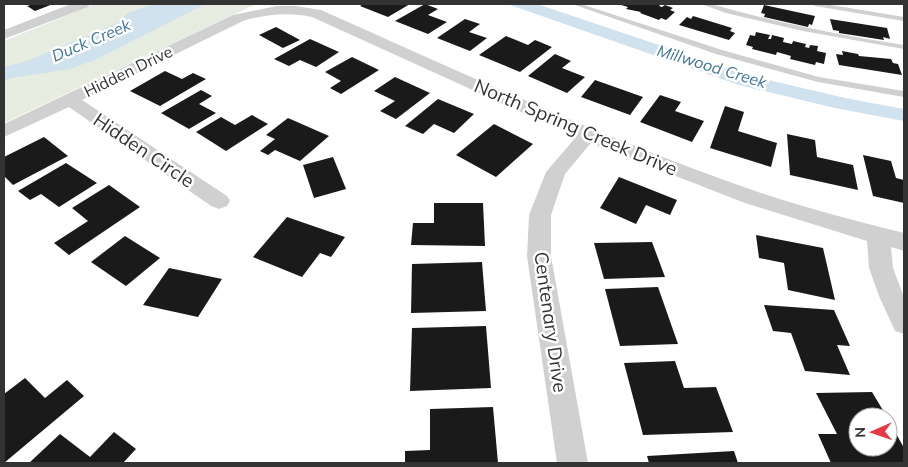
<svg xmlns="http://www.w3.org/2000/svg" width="908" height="467" font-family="Mulish,sans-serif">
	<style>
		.green { fill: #e6ecdf }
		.water { fill: #cfe2ee }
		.building { fill: #1a1a1a }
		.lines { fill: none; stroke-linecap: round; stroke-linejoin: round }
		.lane { fill: #d0d0d0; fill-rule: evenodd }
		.street { fill: #d0d0d0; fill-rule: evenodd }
		.labels { text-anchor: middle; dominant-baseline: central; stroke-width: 5; stroke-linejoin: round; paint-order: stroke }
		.far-water-label { font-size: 16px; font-style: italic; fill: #3f7597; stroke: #fff }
		.far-street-label { font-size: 16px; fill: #333; stroke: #fff }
		.street-label { font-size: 19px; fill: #333; stroke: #fff }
	</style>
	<rect width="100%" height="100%" fill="#fff"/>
	<path class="green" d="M95,4H256L4,123V41Z"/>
	<g class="water">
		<path d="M154,4H205L97,59L70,69L11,78L4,81V67L27,61L117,23L128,13Z"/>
		<path d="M507,4H537L751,76L845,98L904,109V121L835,108L739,85Z"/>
	</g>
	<g class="building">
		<path d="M34,4H53L35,11L27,6Z"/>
		<path d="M363,4H410L388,17L360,6Z"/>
		<path d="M425,4L438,9L428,15L447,22L428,34L395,21Z"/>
		<path d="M624,4H661L659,6L662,7L665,5L673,8L670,10L675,12L666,20L661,18L659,20L640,13L641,12L626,9L628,7L621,5Z"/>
		<path d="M764,5L815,16L812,25L809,24L808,27L764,17L765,14L761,13Z"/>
		<path d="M693,16L732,28L730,31L735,33L729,40L679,25L687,17L691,19Z"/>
		<path d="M465,19L480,24L469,32L487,38L470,51L437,38Z"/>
		<path d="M830,19L887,28L890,39L883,37L884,40L839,33V31L833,30Z"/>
		<path d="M276,27L300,40L283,48L259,35Z"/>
		<path d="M756,32L770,35L768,39H771L772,35L784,38L783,42L792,44L793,41L806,44L805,47L809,48L810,45L818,46L817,51L826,53L824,64L816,62L815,65L790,59L791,56L777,52L776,55L752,49L753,47L746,45L750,35L755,36Z"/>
		<path d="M506,36L528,45L535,40L552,47L520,72L479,55Z"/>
		<path d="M310,39L339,52L316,67L300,60L289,66L274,59Z"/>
		<path d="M842,51L858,54L859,56L891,59L893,63L898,64L902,75L839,65L836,54L843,55Z"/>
		<path d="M555,54L571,61L562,68L585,77L567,93L528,76Z"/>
		<path d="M352,57L379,70L341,94L330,88L341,81L325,72Z"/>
		<path d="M165,71L182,79L193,73L206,79L160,106L130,91Z"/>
		<path d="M395,77L430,93L396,119L380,111L395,101L374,91Z"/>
		<path d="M595,80L643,97L630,115L581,97Z"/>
		<path d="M201,90L212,96L199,104L216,113L189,129L161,113Z"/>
		<path d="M660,95L681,102L675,111L704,121L692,142L640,122Z"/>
		<path d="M438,99L474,114L454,133L434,124L423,134L405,126Z"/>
		<path d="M725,106L744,112L738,131L777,143L771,167L710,148Z"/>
		<path d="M252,115L268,124L226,151L196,132L221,117L235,125Z"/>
		<path d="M288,118L329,136L300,161L275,150L268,155L260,151L275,139L266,135Z"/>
		<path d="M494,124L533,144L496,177L456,155Z"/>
		<path d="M787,134L815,140L817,157L853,165L858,190L790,175Z"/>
		<path d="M44,137L68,156L13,185L4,176V157Z"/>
		<path d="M863,155L891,161L896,178L904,180V203L873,196Z"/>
		<path d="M333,157L346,189L314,198L303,165Z"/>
		<path d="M66,163L97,183L59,207L41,194L30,200L18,191Z"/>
		<path d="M619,177L677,200L670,215L646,205L636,224L600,208Z"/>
		<path d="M109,185L140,207L69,255L54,243L88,221L72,208Z"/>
		<path d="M434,203H483L485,246L411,245L413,223H434Z"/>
		<path d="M287,217L345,237L331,257L320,253L302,277L253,257Z"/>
		<path d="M756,235L823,248L835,300L788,290L784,263L759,258Z"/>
		<path d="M125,236L160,258L126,286L91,262Z"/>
		<path d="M652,242L665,277L604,279L594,243Z"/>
		<path d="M482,262L486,311L411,313L412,264Z"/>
		<path d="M169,268L222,279L198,317L143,305Z"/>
		<path d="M658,287L678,344L620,346L605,289Z"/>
		<path d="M764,305L834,310L850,346L837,345L850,375L805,371L791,333L773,331Z"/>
		<path d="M486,326L491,388L410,391L412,328Z"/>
		<path d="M675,361L684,388L716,387L733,432L643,435L624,363Z"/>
		<path d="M25,378L45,398L67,380L84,396L4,463V394Z"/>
		<path d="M872,392L887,417H858V447H888V419L904,448V463H831L818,434H837L816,393Z"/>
		<path d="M493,407L498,463H405V451L430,450V409Z"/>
		<path d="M114,432L136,449L123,463H29L60,434L90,457Z"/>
		<path d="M734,451L738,463H649L647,456Z"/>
	</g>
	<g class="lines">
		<g class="lane">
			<path d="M572,4H581L722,50L819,77L904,91V97L818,82L716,54Z"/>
			<path d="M701,4H711C774,22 839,35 904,45V49L803,31L726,13Z"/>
			<path d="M812,4H825L904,17V21L815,6Z"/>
		</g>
		<g class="street">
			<path d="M71,4H90L88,7L4,39V30Z"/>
			<path d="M277,6H296L321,10C465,74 609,141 758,192C806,208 855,221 904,233V251L891,247L893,268L904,297V334L895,331L879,296L869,268L867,241L745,203L591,143L565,174L551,215V256L588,463H557L527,256L529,215L546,172L576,137L312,17C289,12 266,14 243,21L82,100L227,196L230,201L227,206L219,209L211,206L69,107L4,137V124L233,15Z"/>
		</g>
	</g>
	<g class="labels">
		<g class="far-water-label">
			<text transform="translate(91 40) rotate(-23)">Duck Creek</text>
			<text transform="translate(712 66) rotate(17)">Millwood Creek</text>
		</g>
		<g class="far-street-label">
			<text transform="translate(128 71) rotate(-26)">Hidden Drive</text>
		</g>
		<g class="street-label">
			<text transform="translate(576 127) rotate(23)">North Spring Creek Drive</text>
			<text transform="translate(144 150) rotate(34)">Hidden Circle</text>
			<text transform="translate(551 322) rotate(82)">Centenary Drive</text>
		</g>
	</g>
	<rect width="908" height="467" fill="none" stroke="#333333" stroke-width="10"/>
	<g transform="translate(873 432) rotate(268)"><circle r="24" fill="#ffffff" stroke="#adadad"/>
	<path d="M0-4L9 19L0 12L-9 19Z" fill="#e63946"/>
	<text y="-8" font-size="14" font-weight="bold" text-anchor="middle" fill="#333333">N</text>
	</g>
</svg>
